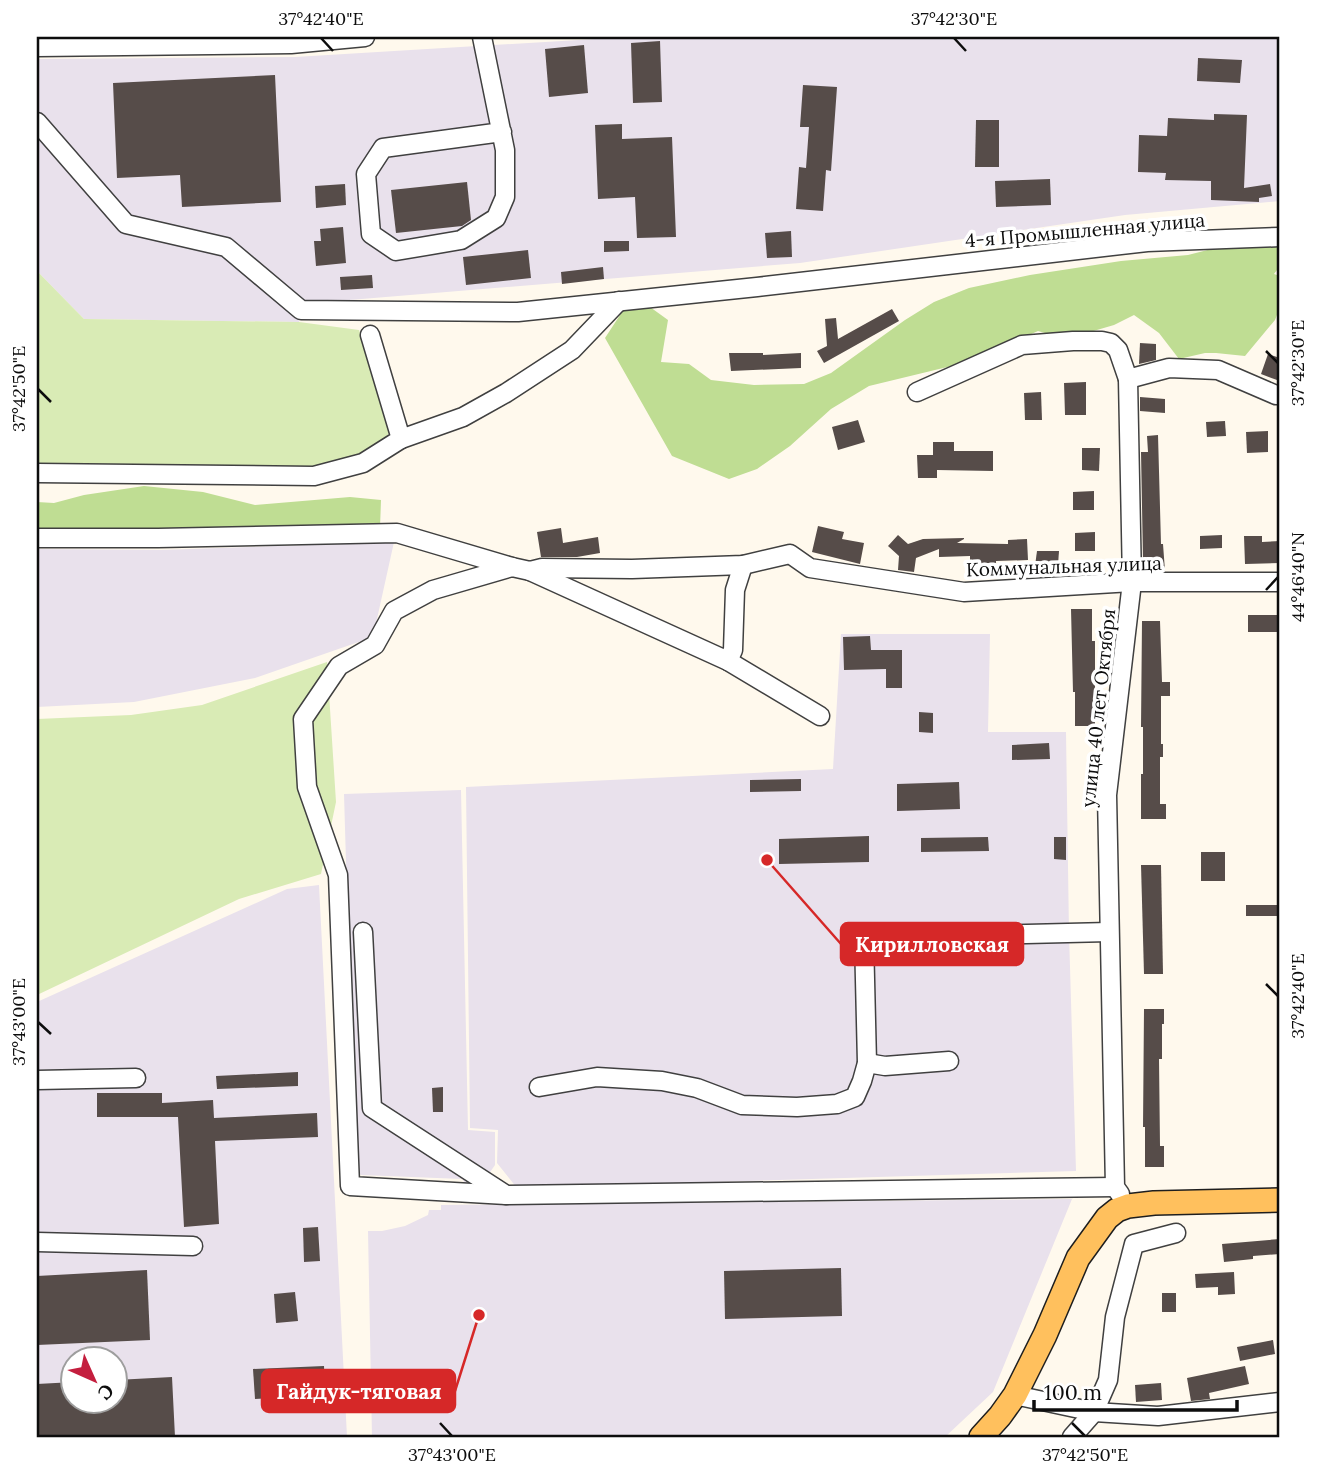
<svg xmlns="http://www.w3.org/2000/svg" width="1317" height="1474" font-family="Lora,serif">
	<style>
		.industrial { fill: #e9e1ec; fill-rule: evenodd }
		.green { fill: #d9ebb5 }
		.forest { fill: #bfdd93 }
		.building { fill: #564c49 }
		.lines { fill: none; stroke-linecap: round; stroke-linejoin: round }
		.minor-casing { stroke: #404040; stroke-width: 21 }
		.major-casing { stroke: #1e1e1e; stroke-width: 26 }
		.minor { stroke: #fff; stroke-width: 18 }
		.major { stroke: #ffc05d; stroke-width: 23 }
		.ticks { fill: none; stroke: #0d0d0d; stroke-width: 2.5 }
		.labels { text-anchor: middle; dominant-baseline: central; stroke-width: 7; stroke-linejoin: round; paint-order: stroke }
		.street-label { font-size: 19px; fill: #0d0d0d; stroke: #fff }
		.leader { fill: none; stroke: #d62828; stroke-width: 2.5 }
		.callout-dot { fill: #d62828; stroke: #fff; stroke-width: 2.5 }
		.callout { fill: #d62828; stroke: #d62828; stroke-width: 2.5 }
		.callout-label { font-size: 21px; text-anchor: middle; font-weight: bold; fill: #fff }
		.neatline { fill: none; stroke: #0d0d0d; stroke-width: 2.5 }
		.ticks-label { font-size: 18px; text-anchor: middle; fill: #0d0d0d }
	</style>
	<rect width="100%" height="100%" fill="#fff9ed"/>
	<g class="industrial">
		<path d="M628,37H1280V201L1125,215L800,263L301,304L299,322L84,319L37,271V59L295,57Z"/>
		<path d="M394,542L373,637L255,678L134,702L37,707V549L161,550Z"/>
		<path d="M841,634H990L988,732H1066L1069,933L1076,1171L517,1188L497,1163L498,1130L470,1128L466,787L833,769Z"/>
		<path d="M461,790L468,1130L495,1132V1165L479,1188L468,1187L462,1179L361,1175L355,1169L344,794Z"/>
		<path d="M319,885L347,1437H37V1002L287,889ZM74,1358H116V1400H74Z"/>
		<path d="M1072,1199L993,1392L945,1437H372L368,1231H382L405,1226L428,1215L429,1210H441V1205Z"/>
	</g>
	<g class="green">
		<path d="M37,271L84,319L299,322L359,330L389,415L390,430L386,439L357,458L316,470L259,465L37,466Z"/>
		<path d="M327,662L336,802L321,874L239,899L37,995V719L131,715L202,705Z"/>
	</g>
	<g class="forest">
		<path d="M1231,244L1274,245L1280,251V266L1274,274L1280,276V307L1275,320L1245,356L1216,353H1205L1179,359L1159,333L1134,315L1114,325L1066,339L1038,331L968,362L869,386L831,409L790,446L757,469L729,479L672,456L605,338L624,309L650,307L668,320L661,362L689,364L711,380L754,385L804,384L831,373L905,320L934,302L969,288L1030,275L1121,261L1188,255Z"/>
		<path d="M144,486L203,492L255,505L350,497L381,500L380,528L299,526L222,531L37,530V502L54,503L84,495Z"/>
	</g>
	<g class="building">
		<path d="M660,41L662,102L633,103L631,43Z"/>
		<path d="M584,45L588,93L549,97L545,49Z"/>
		<path d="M1198,58L1242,60L1240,83L1197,81Z"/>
		<path d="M275,75L281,202L182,207L180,175L117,178L113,83Z"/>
		<path d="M803,85L837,87L831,171L826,170L823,211L796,209L799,167L806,168L809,127H800Z"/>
		<path d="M1214,114L1247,115L1244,188L1270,184L1272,196L1259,198V202L1211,200V181L1165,180L1166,173L1138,172L1139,135L1167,136L1168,118L1214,120Z"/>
		<path d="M976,120H999V167H975Z"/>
		<path d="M622,124V139L672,137L676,237L637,238L635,197L598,199L595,125Z"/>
		<path d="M1050,179L1051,205L996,207L995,181Z"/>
		<path d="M467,182L471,220L462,226L396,233L391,190Z"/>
		<path d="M345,184L346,205L316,208L315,186Z"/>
		<path d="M343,227L346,263L316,266L314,241H321L320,229Z"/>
		<path d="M791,231L792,257L767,258L765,233Z"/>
		<path d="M604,241H629V251L604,252Z"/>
		<path d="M528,250L531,278L466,285L463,257Z"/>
		<path d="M603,267L604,279L562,284L561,272Z"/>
		<path d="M372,275L373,288L341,290L340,277Z"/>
		<path d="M892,309L899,321L824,363L817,351L827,346L825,319L836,318L838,339Z"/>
		<path d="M1140,343L1156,344V360L1139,364Z"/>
		<path d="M729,353H763V355L801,353V368L731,371Z"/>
		<path d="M1268,354L1280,358V370L1277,380L1261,374Z"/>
		<path d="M1086,382V415H1065L1064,383Z"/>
		<path d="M1041,392L1042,420H1025L1024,393Z"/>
		<path d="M1140,397L1165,399V413L1140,411Z"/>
		<path d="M858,420L865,442L838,450L832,427Z"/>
		<path d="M1225,421L1226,436L1207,437L1206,422Z"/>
		<path d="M1268,431V452L1247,453L1246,432Z"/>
		<path d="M1158,435L1161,544H1163L1165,571H1147L1146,560H1143L1141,452H1148L1147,436Z"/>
		<path d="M933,442H954V451H993V471L937,470V478H918L917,455H933Z"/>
		<path d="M1082,448H1100L1099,471L1082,470Z"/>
		<path d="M1094,491V510H1073V492Z"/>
		<path d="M818,526L844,532L842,539L864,543L860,564L812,552Z"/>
		<path d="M561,528L563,543L598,537L600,553L577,557H541L537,532Z"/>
		<path d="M1095,532V551H1075V533Z"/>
		<path d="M898,535L908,544L923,539L964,538V539L957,543L1008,544V540L1027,539L1028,560L996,561V563H987L986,570H970V556L939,557V549L916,558L914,572L898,570L899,556L888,546Z"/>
		<path d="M1222,535V548L1200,549V536Z"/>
		<path d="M1244,536H1262V542L1280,541V563L1245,564Z"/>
		<path d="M1037,551H1059L1058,565L1035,566Z"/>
		<path d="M1071,609H1092V641H1095V726H1075V692H1073Z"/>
		<rect x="1248" y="615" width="30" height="17"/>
		<path d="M1142,621H1160L1162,682H1170V696H1161V744H1163V757H1160V804H1166V819H1141V774H1143V727H1141Z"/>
		<path d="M870,636L871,650H902V688H886V669L844,670L843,637Z"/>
		<path d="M919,712L933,713V733L919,732Z"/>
		<path d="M1049,743L1050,759L1012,760V745Z"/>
		<path d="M801,779V791L750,792V780Z"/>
		<path d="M959,782L960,809L897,811V784Z"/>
		<path d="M869,836V862L779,864V839Z"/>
		<path d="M988,837L989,851L921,852V838Z"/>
		<path d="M1054,837H1066V860L1054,859Z"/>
		<rect x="1201" y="852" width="24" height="29"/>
		<path d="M1141,865H1161L1163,974H1144Z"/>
		<rect x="1246" y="905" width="34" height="11"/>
		<path d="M1144,1009H1164V1024H1162V1059H1159L1160,1146H1164V1167H1145V1127H1143Z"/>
		<path d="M298,1072V1086L217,1089L216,1076Z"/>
		<path d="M443,1087V1112H433L432,1088Z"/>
		<path d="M97,1093H162V1103L213,1100L214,1118L317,1113L318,1137L215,1141L219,1224L184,1227L178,1117H97Z"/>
		<path d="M318,1227L320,1261L304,1262L303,1228Z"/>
		<path d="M1280,1239V1254L1253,1256V1259L1224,1262L1222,1244Z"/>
		<path d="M841,1268L842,1316L725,1319L724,1271Z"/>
		<path d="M147,1270L150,1340L37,1345V1276Z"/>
		<path d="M1234,1272L1235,1294L1218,1295V1287L1196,1288L1195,1274Z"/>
		<path d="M295,1292L298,1321L276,1323L274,1294Z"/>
		<rect x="1162" y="1293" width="14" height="19"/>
		<path d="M1273,1340L1275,1354L1240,1361L1237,1347Z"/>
		<path d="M324,1366L325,1395L255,1399L253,1369Z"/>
		<path d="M1245,1366L1249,1384L1209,1393L1210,1399L1191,1401L1187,1378Z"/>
		<path d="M172,1377L175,1437H37V1384L74,1382V1401H116V1380Z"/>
		<path d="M1161,1383L1162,1400L1136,1402L1135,1385Z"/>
	</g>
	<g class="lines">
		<defs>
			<g id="minor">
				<path d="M482,37L505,150V197L496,218L461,240L396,251L371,234L366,174L383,148L502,132"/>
				<path d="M37,47L291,44L365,37"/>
				<path d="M37,122L126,224L226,247L301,310L518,312L757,287L1147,242L1280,237"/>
				<path d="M917,392L1022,345L1073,341H1102L1111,343L1118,350L1128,379L1169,368L1218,370L1276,395H1280"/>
				<path d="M401,439L463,417L506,393L572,350L619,301"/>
				<path d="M37,473L314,476L363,463L401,439L370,335"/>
				<path d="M37,538H158L397,533L512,567"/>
				<path d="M530,571L728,661L820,716"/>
				<path d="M728,661L733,650L735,590L743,565"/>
				<path d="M363,932L372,1108L506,1195L1115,1187"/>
				<path d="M867,1063L885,1066L949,1061"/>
				<path d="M37,1080L136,1078"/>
				<path d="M539,1087L597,1077L662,1081L697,1088L742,1105L797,1107L837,1104L855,1097L862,1081L867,1063L864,938L1109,932"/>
				<path d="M1120,1194L1115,1187L1107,795L1132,582L1128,379"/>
				<path d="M506,1195L350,1186L338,875L307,787L303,719L339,666L375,645L394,611L433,590L512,567L530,571L542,568L632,569L743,565L790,554L810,568L964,592L1132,582H1280"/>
				<path d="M37,1242L193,1246"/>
				<path d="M1015,1395L1094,1412L1158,1416L1280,1402"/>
				<path d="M1072,1437L1094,1412L1108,1380L1115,1317L1134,1244L1176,1233"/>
			</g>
			<path id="major" d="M981,1437L1000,1416L1015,1395L1045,1335L1078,1258L1107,1218L1117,1210L1128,1206L1154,1203L1280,1200"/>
		</defs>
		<use href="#minor" class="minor-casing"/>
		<use href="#major" class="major-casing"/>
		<use href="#minor" class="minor"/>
		<use href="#major" class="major"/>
	</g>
	<path class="ticks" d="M321,38L333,51M954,38L966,51M1266,351L1278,363M38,389L51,402M1266,590L1278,577M1266,984L1278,996M38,1022L51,1034M440,1423L452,1436M1072,1423L1085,1436"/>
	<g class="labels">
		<g class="street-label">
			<text transform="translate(1085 230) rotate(-5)">4-я Промышленная улица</text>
			<text transform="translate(1064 566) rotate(-2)">Коммунальная улица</text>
			<text transform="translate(1098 708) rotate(-84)">улица 40 лет Октября</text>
		</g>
	</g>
	<path class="leader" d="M767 860L841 944M479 1315L455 1391"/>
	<g class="callout-dot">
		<circle cx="767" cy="860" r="7"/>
		<circle cx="479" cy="1315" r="7"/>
	</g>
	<g class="callout">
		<rect x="841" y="923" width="182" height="42" rx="7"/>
		<rect x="262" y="1370" width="193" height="42" rx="7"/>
	</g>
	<g class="callout-label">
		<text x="932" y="952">Кирилловская</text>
		<text x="359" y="1399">Гайдук-тяговая</text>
	</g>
	<rect width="1317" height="1474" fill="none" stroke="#ffffff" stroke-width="77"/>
	<g transform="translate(94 1380) rotate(135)"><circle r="33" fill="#ffffff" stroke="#9e9e9e" stroke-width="2"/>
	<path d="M0-5L12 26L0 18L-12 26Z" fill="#c41e3e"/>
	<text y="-10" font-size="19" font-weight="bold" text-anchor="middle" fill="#0d0d0d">С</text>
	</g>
	<path d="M1034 1400v10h203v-10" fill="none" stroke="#0d0d0d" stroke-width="3.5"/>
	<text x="1044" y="1400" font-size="21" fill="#0d0d0d" stroke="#ffffff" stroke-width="5" paint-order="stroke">100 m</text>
	<rect x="38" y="38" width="1240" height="1398" class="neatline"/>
	<g class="ticks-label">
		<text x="321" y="25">37°42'40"E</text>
		<text x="954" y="25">37°42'30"E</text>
		<text transform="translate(1298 363) rotate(-90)" y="6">37°42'30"E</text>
		<text transform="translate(19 389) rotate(-90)" y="6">37°42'50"E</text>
		<text transform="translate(1298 577) rotate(-90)" y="6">44°46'40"N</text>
		<text transform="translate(1298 996) rotate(-90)" y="6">37°42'40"E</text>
		<text transform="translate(19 1022) rotate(-90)" y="6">37°43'00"E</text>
		<text x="452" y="1461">37°43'00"E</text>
		<text x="1085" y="1461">37°42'50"E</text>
	</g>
</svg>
